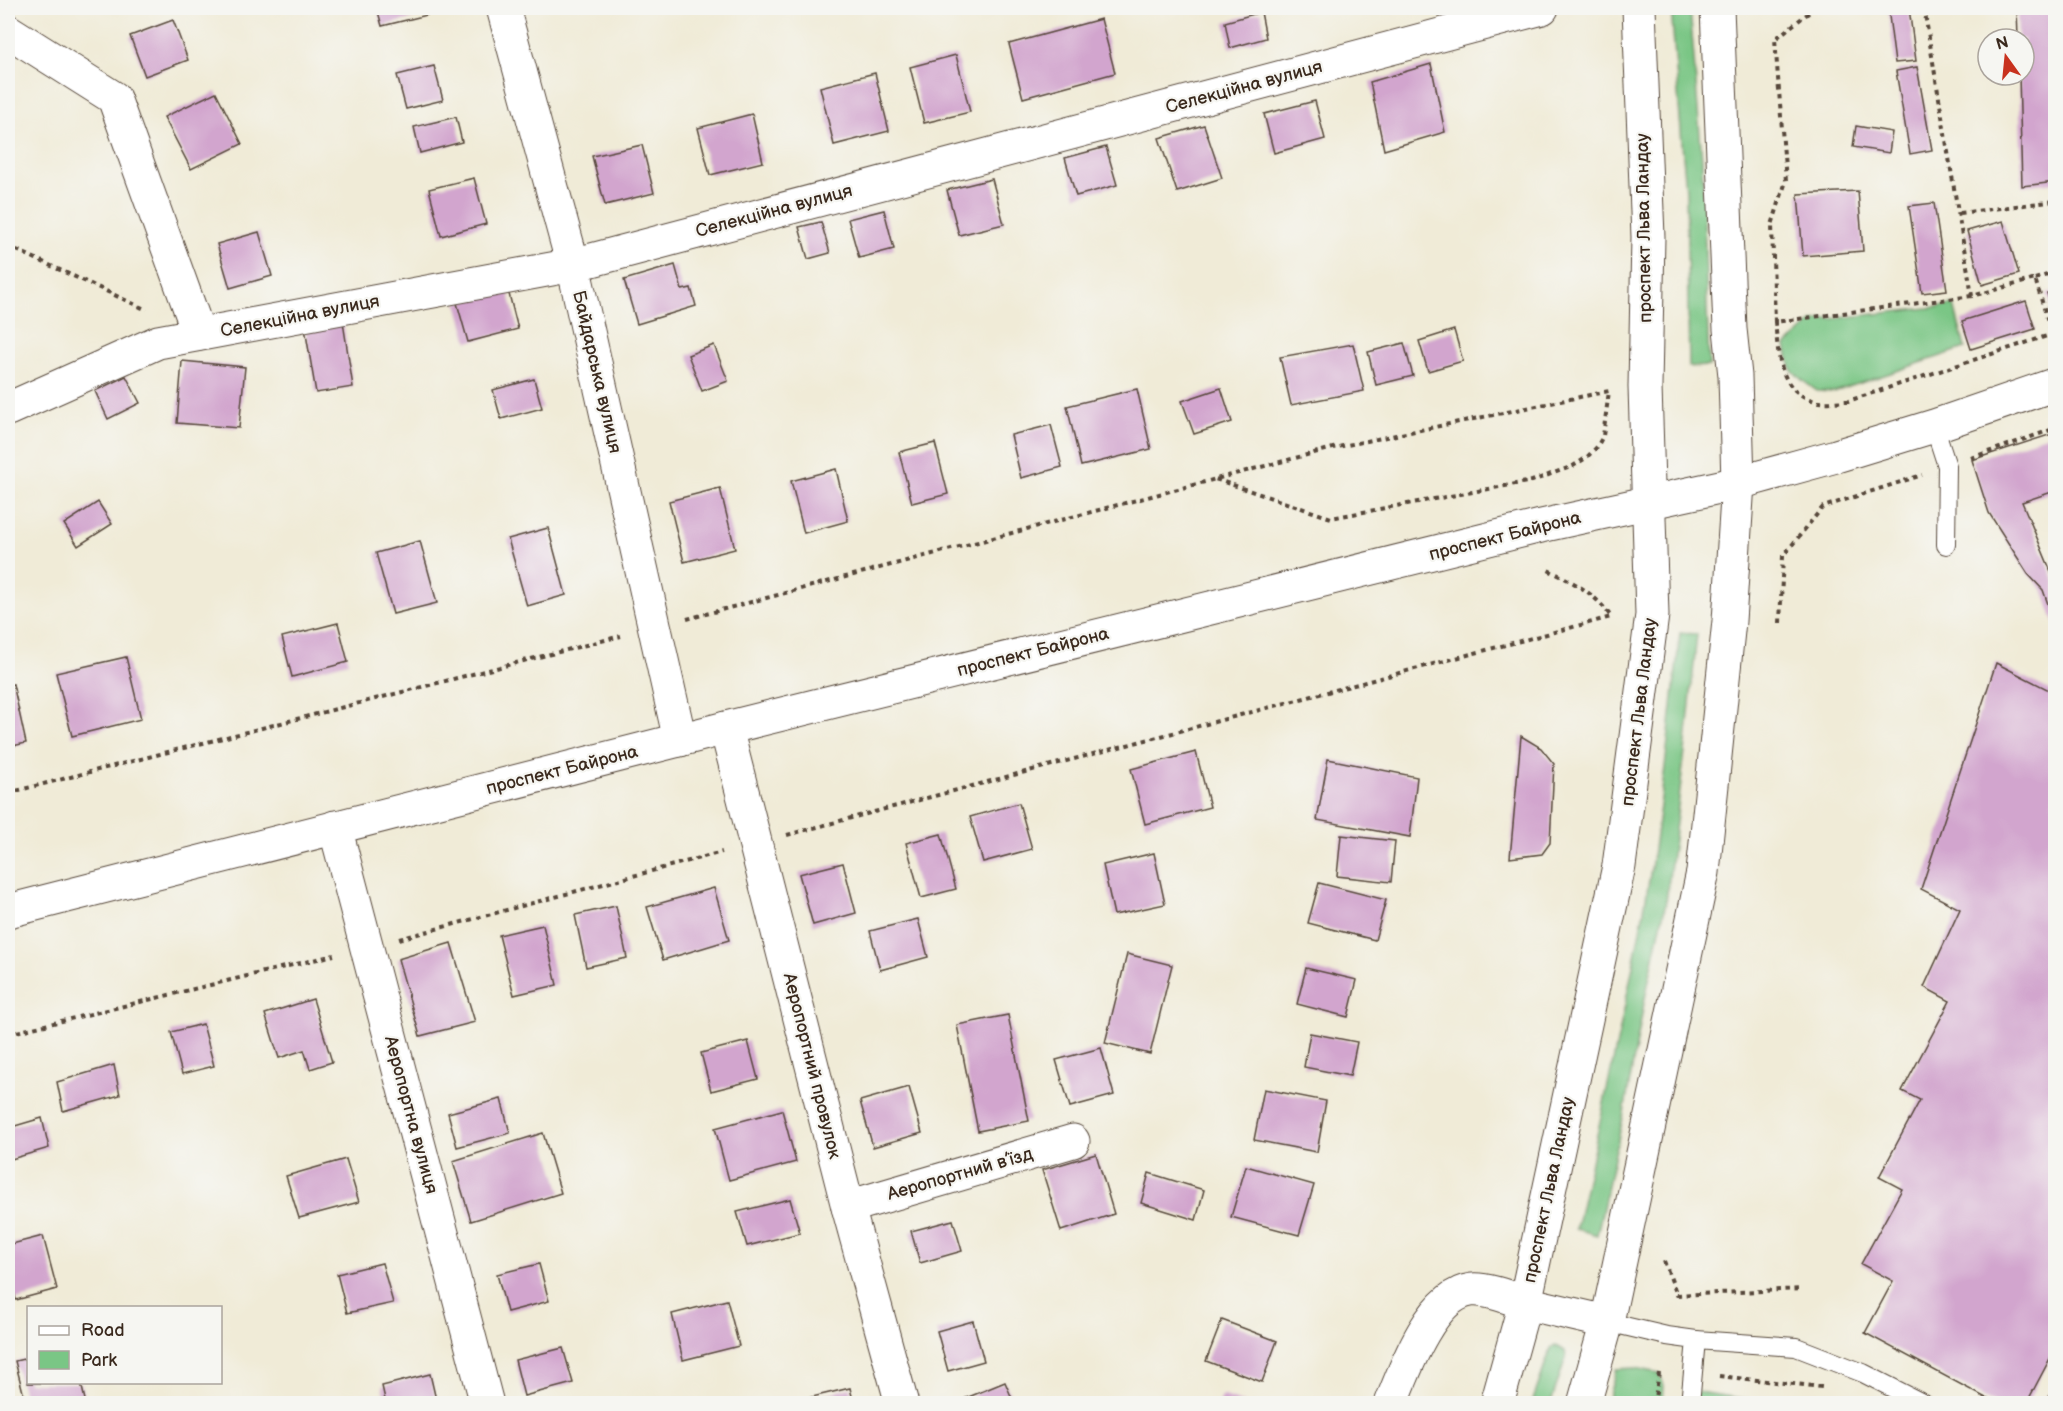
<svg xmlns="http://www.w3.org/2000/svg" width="2063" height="1411" font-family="'Balsamiq Sans',sans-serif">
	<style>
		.green { fill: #7ac685; stroke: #5a7852; stroke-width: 1.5 }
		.building { fill: #d2a5ce }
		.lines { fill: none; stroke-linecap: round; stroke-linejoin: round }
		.lane-casing { stroke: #56473a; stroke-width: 20 }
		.street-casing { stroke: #56473a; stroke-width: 35 }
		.primary-casing { stroke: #56473a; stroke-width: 35 }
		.path { stroke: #56473a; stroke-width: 4; stroke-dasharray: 4.5 4.5; stroke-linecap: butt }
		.lane { stroke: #fff; stroke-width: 18 }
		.street { stroke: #fff; stroke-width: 33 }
		.primary { stroke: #fff; stroke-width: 33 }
		.labels { text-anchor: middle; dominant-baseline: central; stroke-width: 4.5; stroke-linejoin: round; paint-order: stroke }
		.street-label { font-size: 18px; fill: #3b2a1e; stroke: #f6f6f2 }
	</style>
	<rect width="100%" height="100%" fill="#f6f6f2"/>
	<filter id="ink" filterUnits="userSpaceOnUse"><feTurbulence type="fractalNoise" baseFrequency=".0167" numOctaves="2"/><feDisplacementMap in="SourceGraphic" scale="12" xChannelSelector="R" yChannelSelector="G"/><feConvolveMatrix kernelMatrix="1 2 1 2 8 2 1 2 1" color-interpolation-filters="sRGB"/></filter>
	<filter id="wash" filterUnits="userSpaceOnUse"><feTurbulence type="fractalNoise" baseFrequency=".008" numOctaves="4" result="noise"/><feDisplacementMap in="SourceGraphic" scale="24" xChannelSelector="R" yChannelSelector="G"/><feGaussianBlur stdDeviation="1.35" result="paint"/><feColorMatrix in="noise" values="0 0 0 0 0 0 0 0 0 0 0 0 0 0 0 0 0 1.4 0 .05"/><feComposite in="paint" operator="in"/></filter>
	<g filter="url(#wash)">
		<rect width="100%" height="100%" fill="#f0ebd7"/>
		<g class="green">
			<path d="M1671,8H1690L1702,160L1709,366L1689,367L1686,192Z"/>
			<path d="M1954,305L1965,348L1834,392L1817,391L1802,380L1791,369L1786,346L1813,321Z"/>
			<path d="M1680,633L1697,634L1686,743L1666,902L1644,1003L1624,1113L1597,1235L1576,1229C1600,1121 1625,1013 1645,904C1661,814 1670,723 1680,633Z"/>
			<path d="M1555,1345L1565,1351L1566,1357L1551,1403H1532L1551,1348Z"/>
			<path d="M1635,1368L1659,1373L1664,1386L1663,1403H1607L1616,1369Z"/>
			<path d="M1691,1391L1772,1403L1690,1404Z"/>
		</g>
		<g id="blocks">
			<g class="building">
				<path d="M377,8H425L427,15L382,26Z"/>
				<path d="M1888,8H1909L1916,61L1895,63Z"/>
				<path d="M2017,8H2055V182L2022,186L2019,75H2024V39H2018Z"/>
				<path d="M1261,12L1266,38L1230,48L1225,22Z"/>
				<path d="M1101,19L1115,73L1023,98L1009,44Z"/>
				<path d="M173,20L188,60L145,76L130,36Z"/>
				<path d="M956,55L970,112L924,123L910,67Z"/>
				<path d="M1431,64L1445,132L1384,150L1370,82Z"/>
				<path d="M434,66L443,100L406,109L397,75Z"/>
				<path d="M1917,67L1932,150L1910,154L1896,71Z"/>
				<path d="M875,73L889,131L834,145L820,87Z"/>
				<path d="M216,92L242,144L191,169L164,117Z"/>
				<path d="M1315,101L1325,139L1274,153L1264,114Z"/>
				<path d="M752,114L763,162L710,175L698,128Z"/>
				<path d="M456,117L462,142L420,153L414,127Z"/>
				<path d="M1204,125L1222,178L1177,192L1159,138Z"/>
				<path d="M1856,126L1892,132L1889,153L1853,147Z"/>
				<path d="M642,145L654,193L605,205L592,156Z"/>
				<path d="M1106,147L1117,185L1076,196L1065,158Z"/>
				<path d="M474,178L486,224L441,236L429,189Z"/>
				<path d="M992,179L1004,224L959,235L947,190Z"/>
				<path d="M1858,191L1863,251L1803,256L1798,194Z"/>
				<path d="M1934,203L1947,290L1922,293L1909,206Z"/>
				<path d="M884,210L894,249L859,258L848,219Z"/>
				<path d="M2003,221L2019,274L1982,285L1967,231Z"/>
				<path d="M821,222L830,253L808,259L799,227Z"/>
				<path d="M259,232L272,276L230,288L217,244Z"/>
				<path d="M675,265L682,290L691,288L696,306L637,324L624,280Z"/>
				<path d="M508,290L518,329L468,342L457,303Z"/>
				<path d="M2055,291V318L2047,293Z"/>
				<path d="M2026,301L2035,329L1971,349L1962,321Z"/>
				<path d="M343,322L353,387L316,393L305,328Z"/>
				<path d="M1454,330L1463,361L1428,371L1419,341Z"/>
				<path d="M1404,343L1413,376L1376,385L1368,352Z"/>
				<path d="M1353,344L1364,391L1291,405L1280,357Z"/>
				<path d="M714,345L728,381L702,391L688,355Z"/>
				<path d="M182,361L245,367L239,428L177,423Z"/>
				<path d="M126,376L140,403L108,419L95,391Z"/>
				<path d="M534,379L542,408L501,419L493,390Z"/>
				<path d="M1221,388L1232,422L1194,434L1182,401Z"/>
				<path d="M1137,389L1151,449L1081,466L1067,406Z"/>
				<path d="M1051,425L1062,467L1021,478L1011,435Z"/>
				<path d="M2055,433V491L2022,502L2055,581V624L2043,590L2028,574L1989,513L1972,460Z"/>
				<path d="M935,443L948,494L912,503L899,452Z"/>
				<path d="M836,469L848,521L804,533L791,481Z"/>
				<path d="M720,488L735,549L684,562L669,501Z"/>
				<path d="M98,502L112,524L78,546L64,524Z"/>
				<path d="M548,528L566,595L527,606L508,539Z"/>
				<path d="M420,541L437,603L393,614L376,553Z"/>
				<path d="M338,623L348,662L292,677L282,637Z"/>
				<path d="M126,657L141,719L72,736L56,673Z"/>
				<path d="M1996,663L2055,693V1349L2026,1404H1997L1865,1333L1893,1281L1861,1264L1902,1189L1879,1177L1920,1100L1902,1091L1950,1001L1924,987L1960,909L1921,889Z"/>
				<path d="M13,684L26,743L8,747V685Z"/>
				<path d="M1521,736L1541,748L1554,764L1550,843L1542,854L1510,858Z"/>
				<path d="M1196,752L1210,807L1145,824L1131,769Z"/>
				<path d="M1328,759L1417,777L1410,837L1317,820Z"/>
				<path d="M1019,803L1032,849L983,862L970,817Z"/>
				<path d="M941,834L956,889L921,898L906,843Z"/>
				<path d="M1341,835L1395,841L1391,882L1337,876Z"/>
				<path d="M1154,853L1165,904L1114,915L1103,865Z"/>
				<path d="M843,863L856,913L813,925L799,874Z"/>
				<path d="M1319,883L1386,900L1375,940L1308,923Z"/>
				<path d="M714,888L729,940L663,960L647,907Z"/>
				<path d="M616,906L627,958L586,967L575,915Z"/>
				<path d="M918,919L928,957L880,970L870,931Z"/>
				<path d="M543,925L557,985L514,995L499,935Z"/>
				<path d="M451,943L475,1022L420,1036L398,959Z"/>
				<path d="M1127,954L1172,965L1150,1054L1105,1043Z"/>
				<path d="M1306,968L1357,980L1348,1017L1297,1004Z"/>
				<path d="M313,999L332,1062L310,1069L304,1050L279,1058L265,1014Z"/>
				<path d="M1008,1015L1029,1121L978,1131L957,1025Z"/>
				<path d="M203,1024L214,1066L182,1074L171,1032Z"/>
				<path d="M1310,1033L1357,1042L1350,1076L1304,1067Z"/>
				<path d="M748,1041L758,1079L711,1091L701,1053Z"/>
				<path d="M1101,1048L1114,1095L1070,1107L1056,1060Z"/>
				<path d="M114,1065L120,1095L63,1111L57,1082Z"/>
				<path d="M909,1087L922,1133L873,1147L860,1101Z"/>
				<path d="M1264,1089L1326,1101L1317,1152L1254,1140Z"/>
				<path d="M501,1099L510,1133L457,1147L448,1113Z"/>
				<path d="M782,1110L796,1162L729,1180L715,1128Z"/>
				<path d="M42,1118L49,1148L8,1160V1128Z"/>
				<path d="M543,1133L561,1193L471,1221L453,1161Z"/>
				<path d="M1096,1154L1114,1214L1061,1231L1042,1170Z"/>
				<path d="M346,1159L359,1202L299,1218L286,1176Z"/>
				<path d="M1246,1166L1314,1185L1299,1235L1231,1217Z"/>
				<path d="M1149,1173L1204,1190L1196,1220L1141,1203Z"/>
				<path d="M790,1199L800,1233L747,1246L737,1212Z"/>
				<path d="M953,1220L962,1251L920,1263L911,1231Z"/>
				<path d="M43,1236L57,1289L16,1300L8,1268V1245Z"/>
				<path d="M382,1263L393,1303L347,1313L337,1274Z"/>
				<path d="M539,1264L549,1301L507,1312L497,1274Z"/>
				<path d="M727,1300L739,1346L683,1360L672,1314Z"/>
				<path d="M1222,1320L1277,1341L1262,1382L1206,1361Z"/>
				<path d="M973,1321L984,1361L948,1371L937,1331Z"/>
				<path d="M563,1348L573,1383L524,1396L515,1360Z"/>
				<path d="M28,1358V1383H81L86,1404H26L15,1361Z"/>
				<path d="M430,1374L437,1404H386L382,1386Z"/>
				<path d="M1005,1382L1014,1403H954Z"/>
				<path d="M850,1388L854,1404H787V1403Z"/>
				<path d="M1222,1395L1244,1403V1404H1219Z"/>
			</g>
		</g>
	</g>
	<g filter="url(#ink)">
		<use href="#blocks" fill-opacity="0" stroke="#56473a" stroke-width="1.5"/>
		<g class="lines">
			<defs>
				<g id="lane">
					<path d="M1934,426L1947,466L1946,545"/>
					<path d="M1607,1322L1667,1336L1696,1340L1690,1404"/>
					<path d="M1696,1340L1796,1347L1863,1373L1924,1404"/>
					<path d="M2054,1404L2056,1401"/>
				</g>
				<g id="street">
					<path d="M503,8L573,265L680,740"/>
					<path d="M8,31L114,98L199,334"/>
					<path d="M8,409L158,342L573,265L1542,8"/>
					<path d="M726,728L848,1207L902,1404"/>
					<path d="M335,827L487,1404"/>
					<path d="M848,1207L1073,1141"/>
					<path d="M1391,1404C1404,1371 1431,1295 1471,1290C1485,1288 1511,1298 1525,1303"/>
				</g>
				<g id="primary">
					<path d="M8,911L726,728L1541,526L1738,483L1836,456L1934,426L2056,384"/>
					<path d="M1525,1303L1607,1322"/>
					<path d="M1497,1404L1525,1303L1619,866L1652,615L1645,387L1648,237L1639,8"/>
					<path d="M1584,1404L1607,1322L1703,872L1729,621L1738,483L1735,376L1730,329L1717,8"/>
				</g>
			</defs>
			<use href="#lane" class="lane-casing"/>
			<use href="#street" class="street-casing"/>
			<use href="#primary" class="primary-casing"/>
			<g class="path">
				<path d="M1924,8L1972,296L2035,279L2052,334"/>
				<path d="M1960,213L2056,201"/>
				<path d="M8,246L147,310"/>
				<path d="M2035,279L2056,272"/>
				<path d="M1972,296L1775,322C1779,354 1777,390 1815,401C1824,404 1838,401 1848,401L2056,333"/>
				<path d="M1775,322L1772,225L1786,181L1775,39L1815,8"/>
				<path d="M1971,458L2056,428"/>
				<path d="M687,619L1333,448L1609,391L1603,436L1597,447L1586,458L1573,466L1532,481L1331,518L1215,479"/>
				<path d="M1780,623L1783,556L1823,507L1922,475"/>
				<path d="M8,793L621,636"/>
				<path d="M787,835L1611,617C1595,593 1574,582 1548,570"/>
				<path d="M399,939L722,852"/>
				<path d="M8,1034L334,955"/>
				<path d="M1664,1261L1677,1295L1802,1289"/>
				<path d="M1719,1376L1822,1387"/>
				<path d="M1654,1404L1659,1373"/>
			</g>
			<use href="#lane" class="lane"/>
			<use href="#street" class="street"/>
			<use href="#primary" class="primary"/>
		</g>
	</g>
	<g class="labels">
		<g class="street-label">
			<text transform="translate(1244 87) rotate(-15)">Селекційна вулиця</text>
			<text transform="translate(774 211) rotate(-15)">Селекційна вулиця</text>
			<text transform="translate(1644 228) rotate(-91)">проспект Льва Ландау</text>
			<text transform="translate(300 316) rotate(-11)">Селекційна вулиця</text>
			<text transform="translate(597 372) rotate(77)">Байдарська вулиця</text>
			<text transform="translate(1505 536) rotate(-14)">проспект Байрона</text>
			<text transform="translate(1033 652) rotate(-14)">проспект Байрона</text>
			<text transform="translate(1639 712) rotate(-83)">проспект Льва Ландау</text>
			<text transform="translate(562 770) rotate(-14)">проспект Байрона</text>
			<text transform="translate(812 1066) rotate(76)">Аеропортний провулок</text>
			<text transform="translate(411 1115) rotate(75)">Аеропортна вулиця</text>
			<text transform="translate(960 1174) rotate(-16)">Аеропортний в’їзд</text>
			<text transform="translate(1549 1190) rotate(-78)">проспект Льва Ландау</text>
		</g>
	</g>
	<rect width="2063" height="1411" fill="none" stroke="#f6f6f2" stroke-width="30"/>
	<rect x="27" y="1306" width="195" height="78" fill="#f6f6f2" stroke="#aba49d" stroke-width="1.5"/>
	<rect x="39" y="1326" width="30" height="9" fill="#ffffff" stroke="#aba49d" stroke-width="1.5"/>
	<text x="81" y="1336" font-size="18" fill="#3b2a1e">Road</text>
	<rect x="39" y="1351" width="30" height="18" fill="#7ac685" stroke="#aba49d" stroke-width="1.5"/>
	<text x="81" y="1366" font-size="18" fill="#3b2a1e">Park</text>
	<g transform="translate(2006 57) rotate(345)"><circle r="28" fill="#f6f6f2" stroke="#aba49d" stroke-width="1.5"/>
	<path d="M0-4.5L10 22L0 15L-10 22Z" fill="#c8321e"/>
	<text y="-9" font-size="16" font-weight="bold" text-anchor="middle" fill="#3b2a1e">N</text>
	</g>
</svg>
